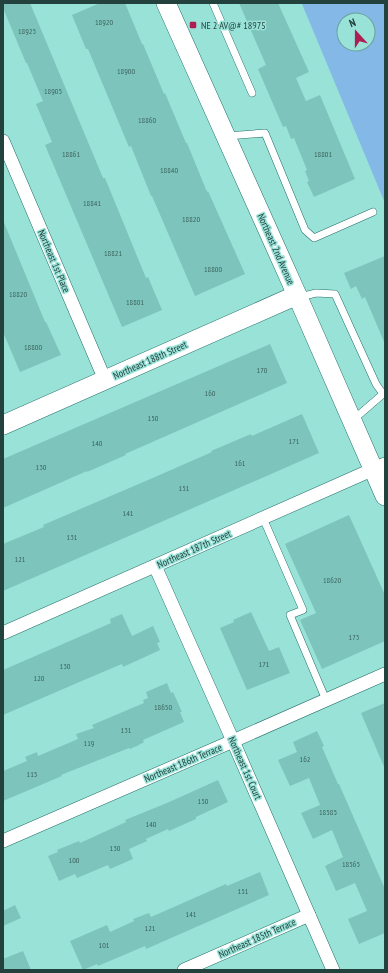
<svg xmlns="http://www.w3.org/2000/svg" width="388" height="973" font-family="'PT Sans Narrow',sans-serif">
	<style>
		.water { fill: #83b8e7; fill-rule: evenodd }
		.building { fill: #7dc5bc }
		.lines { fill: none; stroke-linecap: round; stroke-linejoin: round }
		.lane-casing { stroke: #236f68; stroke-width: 8 }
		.street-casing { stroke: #236f68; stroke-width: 14 }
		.secondary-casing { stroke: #236f68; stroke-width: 20 }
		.lane { stroke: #fff; stroke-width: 7 }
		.street { stroke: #fff; stroke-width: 13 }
		.secondary { stroke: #fff; stroke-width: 19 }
		.poi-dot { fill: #ae1e53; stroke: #99e2d8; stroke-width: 1.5 }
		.labels { text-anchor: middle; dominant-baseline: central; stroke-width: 3; stroke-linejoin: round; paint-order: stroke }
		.number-label { font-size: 8px; fill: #3a625d }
		.poi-label { font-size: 10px; fill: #23413d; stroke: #99e2d8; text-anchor: start }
		.street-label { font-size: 10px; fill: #23413d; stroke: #99e2d8 }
	</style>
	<rect width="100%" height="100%" fill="#99e2d8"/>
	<path class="water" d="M302,3H385V203L302,4ZM344,20H368V44H344Z"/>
	<g class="building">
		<path d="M3,3H30L103,178H105L146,278L148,277L162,310L122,327L45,145L52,142L36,104L43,101L27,63H26L3,8Z"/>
		<path d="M100,3H125L142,44H143L164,94L165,93L186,143H187L207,192L208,191L245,274L195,296L152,196H151L131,146L129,147L88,49H86L72,15Z"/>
		<path d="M239,3H278L309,72L296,78L306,101L320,95L355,179L314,197L307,182L309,181L305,171L307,170L294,138L291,139L286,126L283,127L258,69L266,65Z"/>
		<path d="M3,220L45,322H46L61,355L20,372L3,332Z"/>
		<path d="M385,256V344L365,297L362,299L356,286L351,289L344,273Z"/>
		<path d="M270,344L287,383L125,454L126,455L87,472V471L3,508V459Z"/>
		<path d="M302,414L319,453L3,591V544L44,527L43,525L155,477L212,452L211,451L251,434L252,436Z"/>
		<path d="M349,515L385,595V641L322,669L300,620L316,613L285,544Z"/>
		<path d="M251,612L269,651L279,647L290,673L247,690L220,628L234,622L233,620Z"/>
		<path d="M122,614L132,636L153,626L160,642L157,643L160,650L123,667L122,664L84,680L3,715V670L102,627L111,623L110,619Z"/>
		<path d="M167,683L171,693L173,692L182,712H180L184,722L143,740L144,742L137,746L130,749L129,748L61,775L62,776L3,801V771L27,761L25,757L37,752L38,756L78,739L76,734L94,728L92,725L144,703L143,700L148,698L146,692Z"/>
		<path d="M385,703V769L361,713Z"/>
		<path d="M317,731L324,746L322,747L338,784H339L385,889V933L359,944L348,919L367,911L355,883L336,891L325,866L343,857L332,830L313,839L301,813L320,805L309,778L290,786L278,760L297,752L293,742Z"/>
		<path d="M218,780L228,802L196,817V819L169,831L168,829L146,839L147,841L129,849L133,859L110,869L108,865L77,878L75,874L59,881L48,856L58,852L57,850L79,841L80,843L126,822L125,820L167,803Z"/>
		<path d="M260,872L269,895L146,949L145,946L98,966L97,964L83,970L70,941L107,925L110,932L134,921L133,919L149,913L151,917L226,884L227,886Z"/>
		<path d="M15,905L21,918L3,926V911Z"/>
		<path d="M23,951L31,970H3V959Z"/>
	</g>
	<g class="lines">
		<defs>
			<g id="lane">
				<path d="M213,3L252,93"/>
				<path d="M227,136L265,133L305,230L314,238L373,212"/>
				<path d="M300,297L316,293L335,294L376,384L383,394L385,393"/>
				<path d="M353,420L383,394"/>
				<path d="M263,518L303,610L290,615L326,700"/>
			</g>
			<g id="street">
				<path d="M3,141L105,380"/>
				<path d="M155,566L233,741L333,970"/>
				<path d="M3,633L385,464"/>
				<path d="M3,841L233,741L385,674"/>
				<path d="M184,970L309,915"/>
			</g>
			<g id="secondary">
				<path d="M166,3L297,295L385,496"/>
				<path d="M3,425L297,295"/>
			</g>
		</defs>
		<use href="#lane" class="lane-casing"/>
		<use href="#street" class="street-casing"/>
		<use href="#secondary" class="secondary-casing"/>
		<use href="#lane" class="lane"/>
		<use href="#street" class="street"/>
		<use href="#secondary" class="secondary"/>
	</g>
	<rect class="poi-dot" x="189" y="21" width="8" height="8" rx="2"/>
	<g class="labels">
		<g class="number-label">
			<text x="104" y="22">18920</text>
			<text x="27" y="31">18925</text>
			<text x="126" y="71">18900</text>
			<text x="53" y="91">18905</text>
			<text x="147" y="120">18860</text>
			<text x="71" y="154">18861</text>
			<text x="323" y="154">18801</text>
			<text x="169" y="170">18840</text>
			<text x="92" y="203">18841</text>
			<text x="191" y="219">18820</text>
			<text x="113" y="253">18821</text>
			<text x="213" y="269">18800</text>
			<text x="18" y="294">18820</text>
			<text x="135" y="302">18801</text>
			<text x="33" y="347">18800</text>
			<text x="262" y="370">170</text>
			<text x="210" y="393">160</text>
			<text x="153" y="418">150</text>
			<text x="294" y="441">171</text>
			<text x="97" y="443">140</text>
			<text x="240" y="463">161</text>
			<text x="41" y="467">130</text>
			<text x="184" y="488">151</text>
			<text x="128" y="513">141</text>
			<text x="72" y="537">131</text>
			<text x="20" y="559">121</text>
			<text x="332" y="580">18620</text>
			<text x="354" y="637">173</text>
			<text x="264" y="664">171</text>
			<text x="65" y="666">130</text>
			<text x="39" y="678">120</text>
			<text x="163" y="707">18650</text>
			<text x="126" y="730">131</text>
			<text x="89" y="743">119</text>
			<text x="305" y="759">162</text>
			<text x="32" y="774">115</text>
			<text x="203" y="801">150</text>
			<text x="328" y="812">18585</text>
			<text x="151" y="824">140</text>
			<text x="115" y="848">130</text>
			<text x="74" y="860">100</text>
			<text x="351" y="864">18565</text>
			<text x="243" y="891">151</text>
			<text x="191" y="914">141</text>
			<text x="150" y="928">121</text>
			<text x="104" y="945">101</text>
		</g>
		<g class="poi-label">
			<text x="201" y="25">NE 2 AV@# 18975</text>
		</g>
		<g class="street-label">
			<text transform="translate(276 249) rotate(66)">Northeast 2nd Avenue</text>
			<text transform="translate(54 261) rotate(67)">Northeast 1st Place</text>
			<text transform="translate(150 360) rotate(-24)">Northeast 188th Street</text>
			<text transform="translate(194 549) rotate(-24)">Northeast 187th Street</text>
			<text transform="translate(183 763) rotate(-23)">Northeast 186th Terrace</text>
			<text transform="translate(245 768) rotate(66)">Northeast 1st Court</text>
			<text transform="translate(257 938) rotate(-24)">Northeast 185th Terrace</text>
		</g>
	</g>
	<rect width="388" height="973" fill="none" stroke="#23413d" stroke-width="8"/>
	<g transform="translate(356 32) rotate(339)"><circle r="19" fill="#99e2d8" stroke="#6aa29a"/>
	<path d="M0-3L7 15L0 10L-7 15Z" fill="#ae1e53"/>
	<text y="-6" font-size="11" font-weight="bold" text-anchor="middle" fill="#23413d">N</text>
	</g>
</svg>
